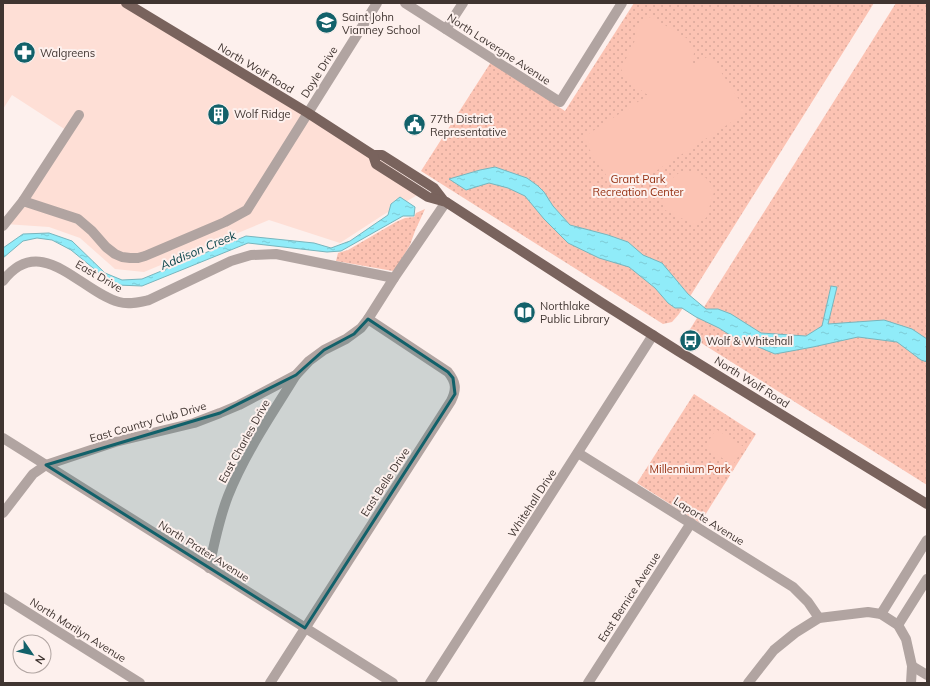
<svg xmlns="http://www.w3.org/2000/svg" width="930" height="686" font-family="Mulish,sans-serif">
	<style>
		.built { fill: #fedfd6 }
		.grass { fill: url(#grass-dots) }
		.pitch { fill: #fcc3b3 }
		.water { fill: url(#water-ripples); stroke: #78b5bd }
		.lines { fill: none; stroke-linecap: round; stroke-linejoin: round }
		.minor { stroke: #b1a4a1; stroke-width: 10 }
		.major { stroke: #79635d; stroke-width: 10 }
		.marked { fill: #12616a; fill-opacity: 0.2; stroke: #12616a; stroke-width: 3; stroke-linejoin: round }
		.labels { text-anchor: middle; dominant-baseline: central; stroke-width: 4; stroke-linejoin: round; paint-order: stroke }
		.poi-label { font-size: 11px; fill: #403531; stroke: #fdf0ed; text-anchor: start }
		.street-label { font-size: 11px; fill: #403531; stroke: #fdf0ed }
		.park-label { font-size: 11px; fill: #953012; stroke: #fdf0ed }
		.water-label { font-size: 12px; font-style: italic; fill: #09444b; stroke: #fdf0ed }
	</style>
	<defs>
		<pattern id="grass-dots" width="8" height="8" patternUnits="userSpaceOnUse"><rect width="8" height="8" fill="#fcc3b3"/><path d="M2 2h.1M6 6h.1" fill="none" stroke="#d9a89a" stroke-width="1.8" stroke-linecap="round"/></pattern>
		<pattern id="water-ripples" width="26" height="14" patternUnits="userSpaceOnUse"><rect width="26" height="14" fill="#90ecf9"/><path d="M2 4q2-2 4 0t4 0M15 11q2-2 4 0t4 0" fill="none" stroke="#7dcbd6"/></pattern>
	</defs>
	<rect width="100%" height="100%" fill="#fdf0ed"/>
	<path class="built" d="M3,3H127L308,113L426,190L383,215L340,243L269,220L144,272L115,269L80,238L49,227L5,224L69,132L12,95L3,109Z"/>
	<g class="grass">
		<path d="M634,3H874L679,314L672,322L663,324L421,171L491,62L565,111Z"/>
		<path d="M896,3H927V485L687,334Z"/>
		<path d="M425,209L415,231L410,245L396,268L393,271L336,261L338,253L348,250L396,222L405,218L414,217L416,213Z"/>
		<path d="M694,394L756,434L700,523L637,483Z"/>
	</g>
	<g class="pitch">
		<path d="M651,17L656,19L658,24H663L688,39L694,53L692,67L710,55L747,112L619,195L582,138L650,94H646L627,79L621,69L637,36L636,30L646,18Z"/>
		<path d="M680,172C701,172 703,173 715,189L706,218L693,224L665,210L662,195L669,181Z"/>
		<path d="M716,429L744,447L733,465L705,447Z"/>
	</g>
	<g class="water">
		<path d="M495,167L527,178L538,186L544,192L553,206L570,225L608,235L628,242L643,255L662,263L688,294L706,309H718L731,314L761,333L806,336L822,326L831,286L837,287L828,324L884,320L912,329L927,339V362L921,360L897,342L858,337L813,347L775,354L730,335L719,328L696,317L682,308H675L668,303L655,288L629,267L599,258L568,243L544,219L525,196L508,188L489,183L466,190L449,179L480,170Z"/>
		<path d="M400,197L415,207L414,216H403L341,251L327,252L248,243L142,286L117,285L104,277L71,250L52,240L37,238L23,241L3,258V248L23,234L49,233L72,241L105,273L122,280L142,279L246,236L314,243L331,248L350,241L388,215L391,204Z"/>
	</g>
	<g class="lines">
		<g class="minor">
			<path d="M405,3L560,102L622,3"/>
			<path d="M446,29L463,3"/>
			<path d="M23,201L78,219L92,231L106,247L115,254L122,257L130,258H138L145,256L225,222L247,210L377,3"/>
			<path d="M3,226L23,201L79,115"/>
			<path d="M3,281C41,231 81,292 119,302C129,305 140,302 149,300L231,261L251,255L276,254L394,278"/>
			<path d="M3,438L393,683"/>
			<path d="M578,453L793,587L808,602L819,618"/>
			<path d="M3,513L33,474L46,465L115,442L194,423L220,413L239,405L296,375L309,361L324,350L346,339L361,328L368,319L394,278L446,202"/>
			<path d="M209,568C214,544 219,519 228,496C245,453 272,414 296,375"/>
			<path d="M3,597L140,683"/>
			<path d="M881,614L927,540"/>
			<path d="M898,625L927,579"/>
			<path d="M912,666L927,675"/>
			<path d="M270,683L451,401C457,389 456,382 448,372L368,319"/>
			<path d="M430,683L653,335"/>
			<path d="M588,683L691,523"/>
			<path d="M748,683L774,650L795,633L819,618L868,612L881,614L898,625L906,639L912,666L911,683"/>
		</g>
		<g class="major">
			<path d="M126,3L308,113L373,155H382L434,188L444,201"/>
			<path d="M373,155L376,164L428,197L446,202L602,303L678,351L927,504"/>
		</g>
	</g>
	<path class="marked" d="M368,319L448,372L453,378L455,394L305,628L46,465L220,413L296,375L324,350L354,334Z"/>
	<defs>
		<symbol id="school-disc" viewBox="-11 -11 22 22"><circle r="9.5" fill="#12616a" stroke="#fdf0ed"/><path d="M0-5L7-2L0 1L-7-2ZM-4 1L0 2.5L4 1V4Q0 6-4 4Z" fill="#fff"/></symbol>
		<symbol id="pharmacy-disc" viewBox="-11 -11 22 22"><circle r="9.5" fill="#12616a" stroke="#fdf0ed"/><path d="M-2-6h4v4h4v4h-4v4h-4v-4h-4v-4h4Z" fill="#fff"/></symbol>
		<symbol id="building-disc" viewBox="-11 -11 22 22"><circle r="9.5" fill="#12616a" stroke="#fdf0ed"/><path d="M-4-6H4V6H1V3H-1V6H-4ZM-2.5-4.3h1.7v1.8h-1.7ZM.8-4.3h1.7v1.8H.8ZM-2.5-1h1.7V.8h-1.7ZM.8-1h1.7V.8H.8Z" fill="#fff"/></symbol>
		<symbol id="civic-disc" viewBox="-11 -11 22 22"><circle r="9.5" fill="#12616a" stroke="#fdf0ed"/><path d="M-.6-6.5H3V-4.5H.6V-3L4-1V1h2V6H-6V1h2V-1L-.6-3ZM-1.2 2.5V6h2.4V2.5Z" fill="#fff"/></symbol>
		<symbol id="library-disc" viewBox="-11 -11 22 22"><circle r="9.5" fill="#12616a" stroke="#fdf0ed"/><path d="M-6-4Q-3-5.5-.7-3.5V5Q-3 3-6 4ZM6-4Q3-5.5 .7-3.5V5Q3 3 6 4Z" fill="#fff"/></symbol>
		<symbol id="bus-disc" viewBox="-11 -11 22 22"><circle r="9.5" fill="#12616a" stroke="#fdf0ed"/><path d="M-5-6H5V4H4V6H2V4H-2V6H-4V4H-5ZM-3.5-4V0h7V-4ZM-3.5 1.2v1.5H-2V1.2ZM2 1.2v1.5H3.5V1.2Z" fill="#fff"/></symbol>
	</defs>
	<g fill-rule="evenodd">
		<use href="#school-disc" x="314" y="10" width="25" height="25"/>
		<use href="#pharmacy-disc" x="12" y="40" width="25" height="25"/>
		<use href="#building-disc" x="206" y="102" width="25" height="25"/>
		<use href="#civic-disc" x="402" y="112" width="25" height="25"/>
		<use href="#library-disc" x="512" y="300" width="25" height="25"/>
		<use href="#bus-disc" x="678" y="328" width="25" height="25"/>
	</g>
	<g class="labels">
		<g class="poi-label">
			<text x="342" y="17">Saint John<tspan x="342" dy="13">Vianney School</tspan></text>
			<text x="40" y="53">Walgreens</text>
			<text x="234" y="114">Wolf Ridge</text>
			<text x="430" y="119">77th District<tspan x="430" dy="13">Representative</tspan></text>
			<text x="540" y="306">Northlake<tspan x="540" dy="13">Public Library</tspan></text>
			<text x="706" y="341">Wolf &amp; Whitehall</text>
		</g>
		<g class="street-label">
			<text transform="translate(499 49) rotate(33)">North Lavergne Avenue</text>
			<text transform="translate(256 68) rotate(31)">North Wolf Road</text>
			<text transform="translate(319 72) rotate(-58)">Doyle Drive</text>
			<text transform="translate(99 276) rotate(30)">East Drive</text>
			<text transform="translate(752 382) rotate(32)">North Wolf Road</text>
			<text transform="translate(148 422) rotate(-16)">East Country Club Drive</text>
			<text transform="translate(244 441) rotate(-61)">East Charles Drive</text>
			<text transform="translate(385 482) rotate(-57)">East Belle Drive</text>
			<text transform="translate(532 503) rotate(-57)">Whitehall Drive</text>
			<text transform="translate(709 521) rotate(32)">Laporte Avenue</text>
			<text transform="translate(204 551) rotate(32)">North Prater Avenue</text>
			<text transform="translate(629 597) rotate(-57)">East Bernice Avenue</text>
			<text transform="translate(78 630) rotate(32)">North Marilyn Avenue</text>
		</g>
		<g class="park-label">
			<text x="638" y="179">Grant Park<tspan x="638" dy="13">Recreation Center</tspan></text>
			<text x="690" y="469">Millennium Park</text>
		</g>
		<g class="water-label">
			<text transform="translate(198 250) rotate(-23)">Addison Creek</text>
		</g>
	</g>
	<rect width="930" height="686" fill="none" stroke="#403531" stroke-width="8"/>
	<g transform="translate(32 654) rotate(124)"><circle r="19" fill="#fdf0ed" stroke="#b1a5a2"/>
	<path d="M0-3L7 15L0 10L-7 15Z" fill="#12616a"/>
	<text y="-6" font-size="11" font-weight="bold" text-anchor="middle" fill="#403531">N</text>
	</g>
</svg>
